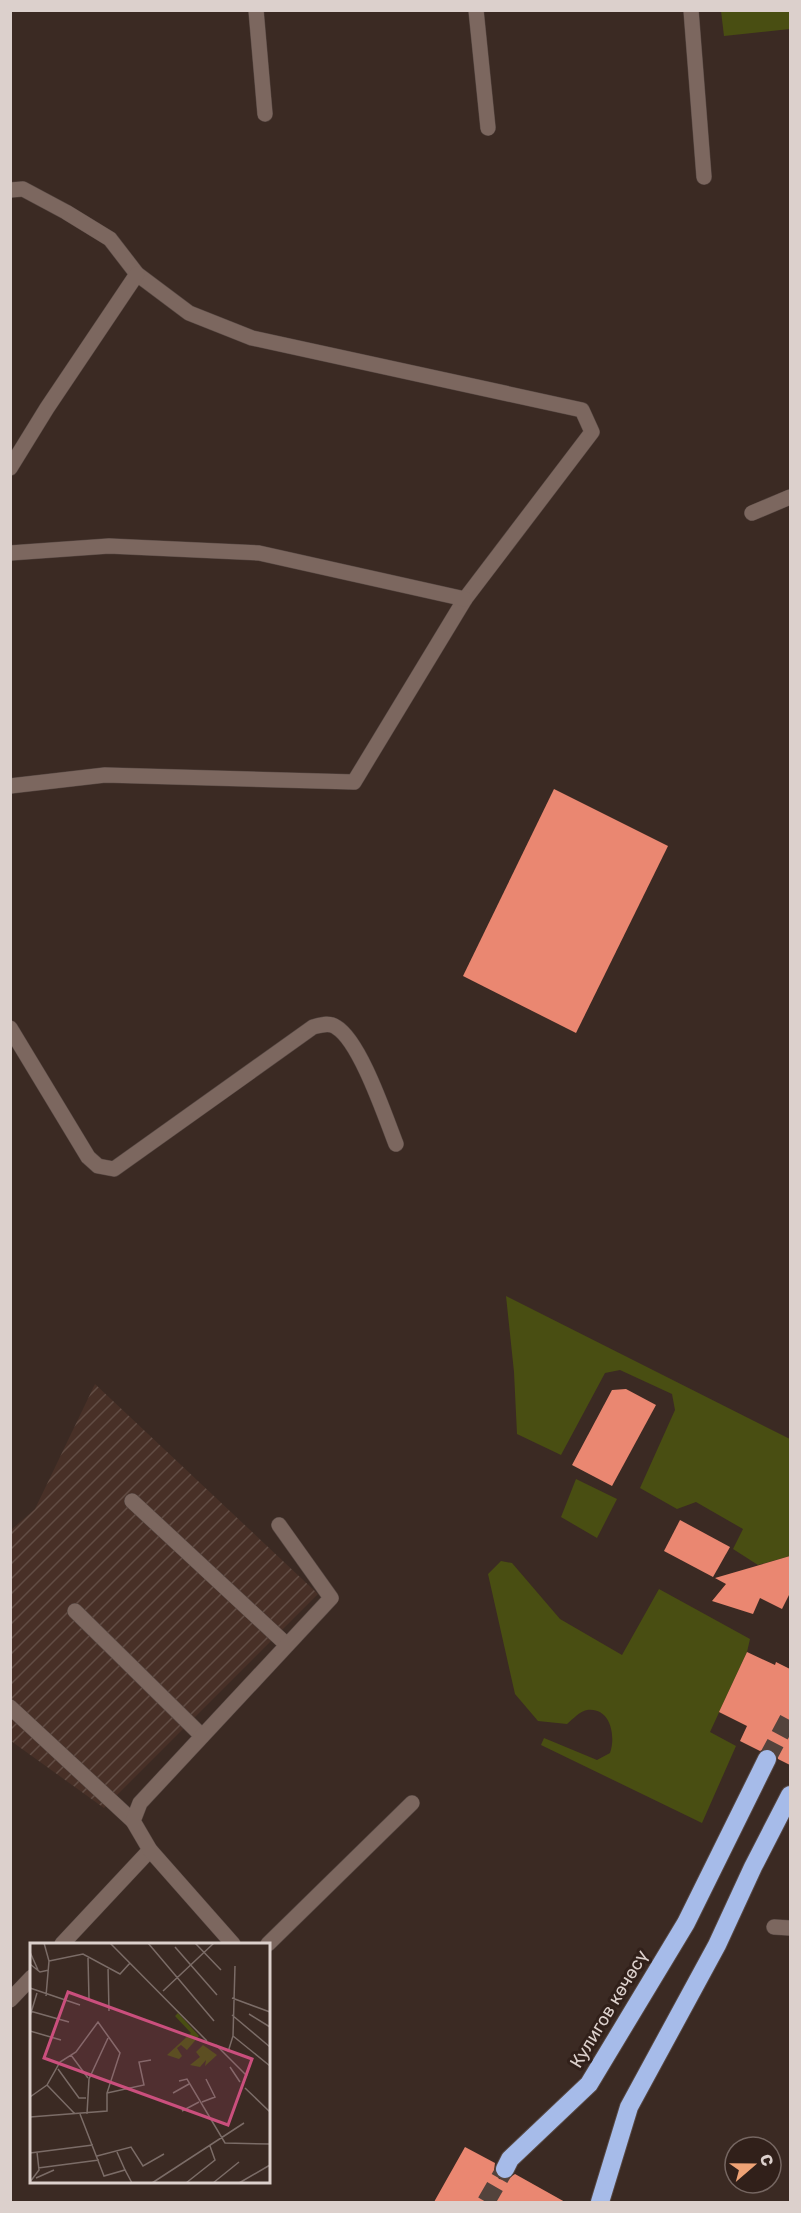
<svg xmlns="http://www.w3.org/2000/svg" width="801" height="2213" font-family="Rubik,sans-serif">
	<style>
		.industrial { fill: url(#industrial-furrows) }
		.green { fill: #494e12 }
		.building { fill: #ea8771 }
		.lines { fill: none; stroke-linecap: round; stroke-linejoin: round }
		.highway-tunnel { stroke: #53433c; stroke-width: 18; stroke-dasharray: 18 9; stroke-linecap: butt }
		.minor-casing { stroke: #564742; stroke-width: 16 }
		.highway-casing { stroke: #564742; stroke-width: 20 }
		.minor { stroke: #7c675f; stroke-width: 15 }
		.highway { stroke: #a6bbe9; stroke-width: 18 }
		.labels { text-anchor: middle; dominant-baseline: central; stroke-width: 6; stroke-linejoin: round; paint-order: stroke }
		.street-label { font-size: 18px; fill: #dcd0cc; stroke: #31201a }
		.inset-road { fill: none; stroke: #7b6c67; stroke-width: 1.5 }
		.view { fill: #ca4f7d; fill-opacity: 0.15; stroke: #ca4f7d; stroke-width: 3 }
		.inset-edge { fill: none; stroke: #dcd0cc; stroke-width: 3 }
	</style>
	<defs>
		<pattern id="industrial-furrows" width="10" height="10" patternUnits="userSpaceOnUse" patternTransform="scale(1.5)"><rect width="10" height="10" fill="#483027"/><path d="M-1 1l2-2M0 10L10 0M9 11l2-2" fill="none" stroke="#624d45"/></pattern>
	</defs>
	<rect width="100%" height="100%" fill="#3b2a23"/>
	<path class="industrial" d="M95,1384L318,1594L104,1808L11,1741V1530L35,1509Z"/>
	<g class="green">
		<path d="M721,11H790V29L724,36Z"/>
		<path d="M506,1296L790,1439V1556L758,1565L733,1549L743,1529L696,1502L677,1509L640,1488L675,1410L672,1394L620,1370L605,1373L561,1455L517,1434L514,1372Z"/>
		<path d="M576,1479L617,1499L597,1538L561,1517Z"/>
		<path d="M501,1561L512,1563L560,1619L622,1655L659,1589L750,1639L747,1652L710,1732L736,1746L702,1823L541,1745L544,1738L597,1760L610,1753C616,1737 611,1707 587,1710C580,1711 573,1719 567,1724L538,1721L515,1694L488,1574Z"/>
	</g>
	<g class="building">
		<path d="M554,789L668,846L576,1033L463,976Z"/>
		<path d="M626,1389L656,1405L612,1486L572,1465L612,1390Z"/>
		<path d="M680,1520L730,1547L713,1577L664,1551Z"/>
		<path d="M790,1556V1593L782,1609L760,1598L753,1614L712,1601L726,1584L715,1578Z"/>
		<path d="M747,1652L775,1665L776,1662L790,1669V1765L778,1759L777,1753L771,1749L766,1748L760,1751L740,1741L747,1726L719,1712Z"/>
		<path d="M465,2147L495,2163L494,2170L499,2179L506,2180L515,2174L565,2202H434Z"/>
	</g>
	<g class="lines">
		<g class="highway-tunnel">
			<path d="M767,1759L790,1716"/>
			<path d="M486,2202L505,2169"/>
		</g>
		<defs>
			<g id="minor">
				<path d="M256,10L265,114"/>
				<path d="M476,10L488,128"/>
				<path d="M691,10L704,177"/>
				<path d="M10,190L23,189L66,212L110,239L137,274L189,313L252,338L582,410L592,432L465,599L354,782L105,775L10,786"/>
				<path d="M10,468L47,408L137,274"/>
				<path d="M752,513L790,497"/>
				<path d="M10,553L109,546L259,553L465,599"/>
				<path d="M10,1028L88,1157L98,1166L114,1169L313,1027C321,1025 329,1022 336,1027C360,1041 385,1116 396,1144"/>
				<path d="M132,1501L287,1645"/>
				<path d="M75,1611L202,1736"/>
				<path d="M10,1707L133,1821"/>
				<path d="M774,1927L790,1928"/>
				<path d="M62,1944L150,1850"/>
				<path d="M233,1944L150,1850L133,1821L140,1803L331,1598L279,1525"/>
				<path d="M268,1944L412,1803"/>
				<path d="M10,2000L32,1977"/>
			</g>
			<g id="highway">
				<path d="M505,2169L510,2159L589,2084L686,1923L767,1759"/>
				<path d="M600,2202L629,2107L717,1945L753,1867L790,1795"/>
			</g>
		</defs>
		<use href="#minor" class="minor-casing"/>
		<use href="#highway" class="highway-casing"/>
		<use href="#minor" class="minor"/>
		<use href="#highway" class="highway"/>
	</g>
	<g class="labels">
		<g class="street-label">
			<text transform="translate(609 2009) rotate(-59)">Кулигов көчөсү</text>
		</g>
	</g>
	<g transform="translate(30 1943)">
		<rect width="240" height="240" fill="#3b2a23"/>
		<path d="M148,70L169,93L157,107L151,102L147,105L152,113L149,116L137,112L161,90L145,73ZM173,102L187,112L175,123L176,117L170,124L160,122L170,114L166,109Z" fill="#494e12"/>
		<path class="inset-road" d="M14,0L19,18L16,53M80,0L177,98M118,0L184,78M165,0L191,27M145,4L187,52M0,9L8,27M58,15L59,56M19,18L53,11L90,31L100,20M0,21L10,29L19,27M78,24L79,68M0,45L50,62M133,48L184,0M202,55L240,69M0,68L39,79M219,71L240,84M202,72L240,104M0,73L7,50M0,88L31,97M203,93L240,123M186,102L217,133M198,109L203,93L205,23M41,112L58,135M200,124L210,139M28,126L49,155H56M149,138L157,136L195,200L240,201M17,142L45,171M215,145L240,169M77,150L114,142L109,119L121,117M143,150L159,141M0,154L17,142L30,119L46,109L68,79L90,110L77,150V168L0,174M172,159L185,154L176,136M152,168L169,159M50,171L74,233L95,227L102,240M57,171L59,136L78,95M87,209L95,227M0,210L63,202M67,213L101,204L113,223L134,211M8,225L69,217M6,235L24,227M0,239L9,227L7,209M122,240L214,180M156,240L185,217L180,203M183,240L209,219M209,240L240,222"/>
		<path class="view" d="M38,49L222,116L198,182L14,115Z"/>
		<rect width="240" height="240" class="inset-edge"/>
	</g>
	<rect width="801" height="2213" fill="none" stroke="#dcd0cc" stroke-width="24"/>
	<g transform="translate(753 2165) rotate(70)"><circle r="28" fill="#31201a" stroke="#756661" stroke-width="1.5"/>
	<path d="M0-4.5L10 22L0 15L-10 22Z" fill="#efa376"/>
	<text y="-9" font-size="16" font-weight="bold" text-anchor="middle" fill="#dcd0cc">С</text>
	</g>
</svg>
